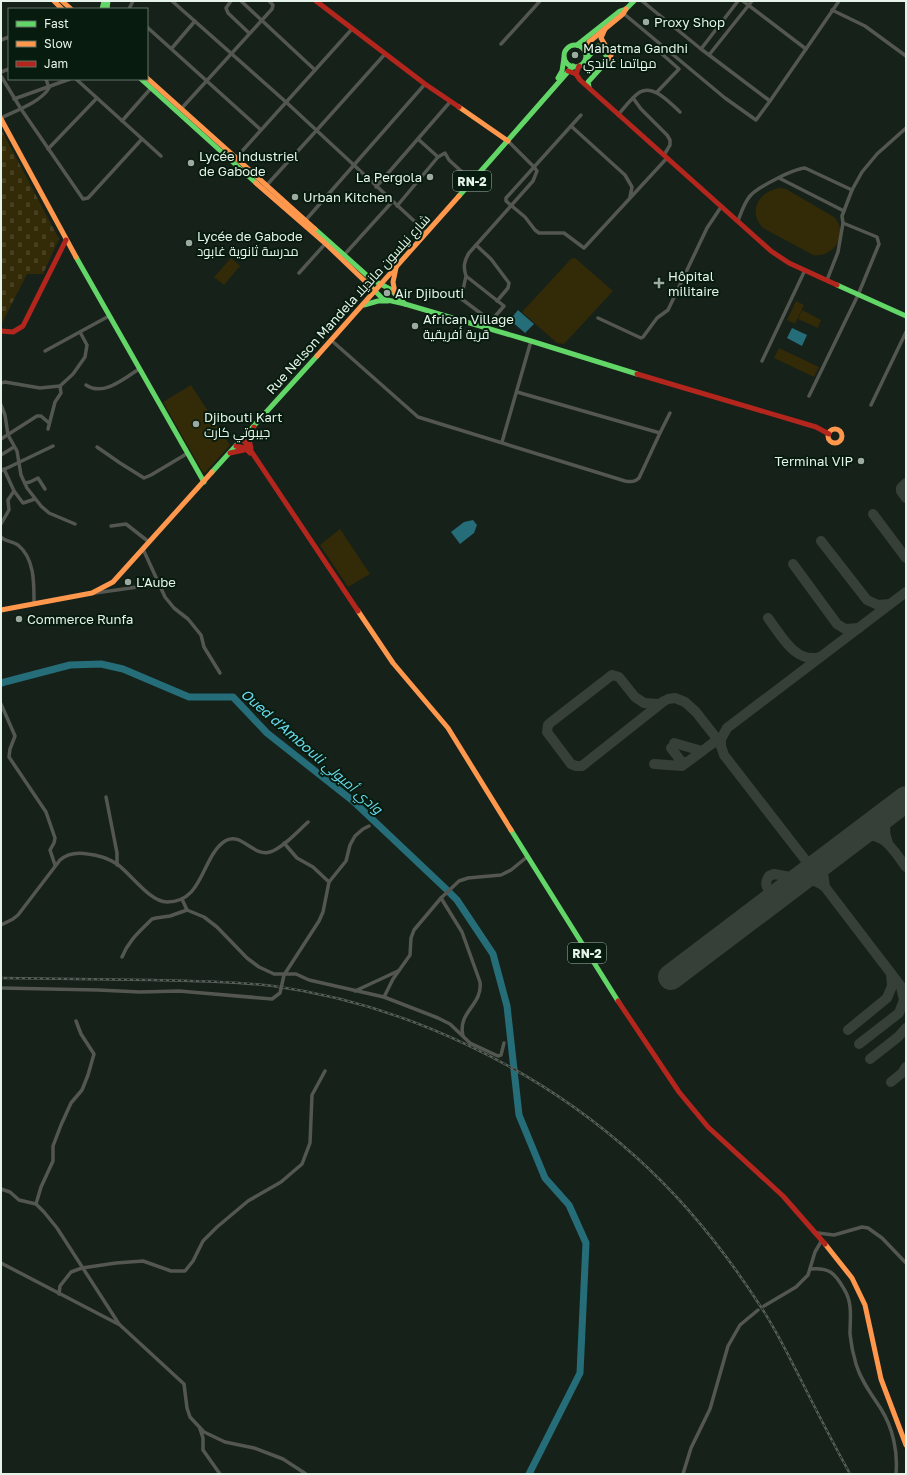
<svg xmlns="http://www.w3.org/2000/svg" width="907" height="1475" font-family="'Golos Text',Cairo,sans-serif">
	<style>
		.cemetery { fill: url(#cemetery-stones) }
		.park { fill: #332a08 }
		.water { fill: #256d78 }
		.lines { fill: none; stroke-linecap: round; stroke-linejoin: round }
		.river { stroke: #256d78; stroke-width: 7 }
		.taxiway { stroke: #363f38; stroke-width: 10 }
		.runway { stroke: #363f38; stroke-width: 26 }
		.street { stroke: #535750; stroke-width: 3.5 }
		.fast { stroke: #63d668; stroke-width: 5 }
		.slow { stroke: #ff974d; stroke-width: 5 }
		.jam { stroke: #b3261e; stroke-width: 5 }
		.rail-casing { stroke: #575d58; stroke-width: 2.5 }
		.rail { stroke: #071c0e; stroke-width: 1; stroke-dasharray: 3; stroke-linecap: butt }
		.poi-dot { fill: #9daaa0; stroke: #071c0e; stroke-width: 1.5 }
		.labels { text-anchor: middle; dominant-baseline: central; stroke-width: 4; stroke-linejoin: round; paint-order: stroke }
		.shield { fill: #071c0e; stroke: #a2b2a7; stroke-width: 1 }
		.shield-label { font-size: 12px; font-weight: bold; fill: #e5f3e8 }
		.poi-label { font-size: 13px; fill: #e5f3e8; stroke: #071c0e; text-anchor: start }
		.street-label { font-size: 13px; fill: #e5f3e8; stroke: #071c0e }
		.water-label { font-size: 14px; font-style: italic; fill: #69daef; stroke: #071c0e }
	</style>
	<defs>
		<pattern id="cemetery-stones" width="16" height="16" patternUnits="userSpaceOnUse"><rect width="16" height="16" fill="#332a08"/><path d="M2 7V4a2 2 0 0 1 4 0v3zM10 15v-3a2 2 0 0 1 4 0v3z" fill="#473f20"/></pattern>
	</defs>
	<rect width="100%" height="100%" fill="#162119"/>
	<path class="cemetery" d="M1,129L59,239L43,274H27L2,323Z"/>
	<g class="park">
		<path d="M780,188L786,189L834,217C850,233 834,258 813,255L763,228C747,211 759,191 780,188Z"/>
		<path d="M231,258L240,266L224,285L214,277Z"/>
		<path d="M575,258L613,291L564,344L557,343L522,312L571,259Z"/>
		<path d="M796,301L804,305L795,324L787,320Z"/>
		<path d="M802,310L821,320L818,328L798,319Z"/>
		<path d="M779,348L819,367L814,377L774,358Z"/>
		<path d="M191,385L230,445L205,473L202,471L163,402Z"/>
		<path d="M340,529L370,574L348,587L320,545Z"/>
	</g>
	<g class="water">
		<path d="M518,310L534,324L525,333L510,320Z"/>
		<path d="M792,328L807,335L802,346L787,338Z"/>
		<path d="M473,520L477,525L474,533L460,544L451,532L464,522Z"/>
	</g>
	<g class="lines">
		<g class="river">
			<path d="M1,683L70,665L101,664L123,669L189,697H233L267,733L353,801L446,889"/>
			<path d="M450,893L457,900L493,954L507,1006L519,1115L545,1178L569,1205L586,1243L580,1373L529,1474"/>
		</g>
		<g class="taxiway">
			<path d="M906,483L901,488V491L906,498"/>
			<path d="M873,514L906,558"/>
			<path d="M821,541L867,600L878,605L890,604"/>
			<path d="M793,564L837,624L845,629L859,628"/>
			<path d="M768,618C781,635 795,664 820,657"/>
			<path d="M664,701L582,766H576L571,764L547,732L548,725L550,723L612,675L619,677L635,697L644,703L659,704L668,699L675,698L685,702L696,712L714,735L721,746L724,755L807,862L813,865H818"/>
			<path d="M674,743L702,751"/>
			<path d="M721,746V739L727,728L906,592"/>
			<path d="M671,748L681,761L686,763"/>
			<path d="M654,764L682,766L717,740"/>
			<path d="M858,836C884,831 892,848 906,867"/>
			<path d="M888,843C883,831 884,821 891,810"/>
			<path d="M824,861L823,873L825,887"/>
			<path d="M800,880C809,879 817,880 825,887L906,993"/>
			<path d="M778,896C769,891 762,886 769,876L774,874L796,878L806,875"/>
			<path d="M848,1030L887,998L892,986L891,973"/>
			<path d="M859,1044L899,1013L904,1000L901,987"/>
			<path d="M870,1059L898,1037L906,1028"/>
			<path d="M891,1082L902,1073L906,1067"/>
		</g>
		<path class="runway" d="M671,977L906,799"/>
		<g class="street">
			<path d="M172,1L286,102L426,232"/>
			<path d="M231,1L226,8L228,13L249,33"/>
			<path d="M241,1L315,70"/>
			<path d="M642,1L701,49L738,1"/>
			<path d="M743,1L806,49L839,1"/>
			<path d="M752,1L709,55L770,101L806,49"/>
			<path d="M129,9L133,1"/>
			<path d="M832,10L865,26L906,56"/>
			<path d="M623,13L725,98L756,120L770,101"/>
			<path d="M147,27L261,130"/>
			<path d="M1,40L9,37"/>
			<path d="M501,44L540,1"/>
			<path d="M654,47L679,69L657,92"/>
			<path d="M172,48L195,21"/>
			<path d="M701,49L709,55"/>
			<path d="M1,72L9,69"/>
			<path d="M1,76L21,109L83,199L88,198L142,139"/>
			<path d="M76,79L161,156"/>
			<path d="M633,98L641,109L667,135L670,140V145L664,155"/>
			<path d="M14,99L70,79"/>
			<path d="M181,109L272,9L273,5L269,1"/>
			<path d="M618,115C625,107 632,97 640,92C654,84 671,104 680,112"/>
			<path d="M1,118C15,111 41,102 49,88L46,79"/>
			<path d="M122,121L152,87"/>
			<path d="M571,126L581,115"/>
			<path d="M48,149L97,98"/>
			<path d="M438,157L445,153L449,160L472,181"/>
			<path d="M235,159L352,29"/>
			<path d="M779,178L844,211"/>
			<path d="M265,187L316,131L385,54"/>
			<path d="M376,187L450,102"/>
			<path d="M630,197L632,187L625,175L571,126L506,198V201L525,217L535,230L539,233H564L584,248L667,158"/>
			<path d="M397,206L438,157L418,139"/>
			<path d="M738,221C741,213 744,203 750,196C758,187 793,169 805,168L852,190"/>
			<path d="M304,222L425,84"/>
			<path d="M476,245L491,259L509,283L508,288L497,301"/>
			<path d="M345,254L392,202"/>
			<path d="M299,273L326,243"/>
			<path d="M466,276L463,290L459,297L491,321L504,306L466,276C463,267 464,261 469,253L533,181L537,171L534,167L508,141"/>
			<path d="M827,280L838,252L843,223L842,216L852,190L862,172L877,154L906,128"/>
			<path d="M598,318L641,338L643,337L657,318L668,310L707,228L721,207"/>
			<path d="M331,340L418,417L625,481C631,482 635,482 639,478L660,433"/>
			<path d="M45,351L109,316"/>
			<path d="M762,361L805,270"/>
			<path d="M1,383L5,382L40,388L60,386L73,374L85,357L87,345L80,332"/>
			<path d="M86,385C103,397 125,378 139,369"/>
			<path d="M517,392L660,433L670,413"/>
			<path d="M809,396L858,295L879,244L877,237L843,223"/>
			<path d="M1,405L5,415L8,435L17,451L21,475L27,488L41,506L49,513L75,524"/>
			<path d="M871,405L906,332"/>
			<path d="M48,429L55,402L61,393L60,386"/>
			<path d="M1,439L37,416H41L49,423"/>
			<path d="M502,442L531,341"/>
			<path d="M97,447L120,463L144,478L151,475L188,453"/>
			<path d="M1,455L14,447"/>
			<path d="M1,471L53,446"/>
			<path d="M25,483L30,482L38,478L45,489"/>
			<path d="M14,491L23,503L35,499"/>
			<path d="M1,524L9,510L8,500L14,491L4,469"/>
			<path d="M111,526L126,524L149,542"/>
			<path d="M1,537C6,542 12,541 18,545C35,559 34,584 34,604"/>
			<path d="M143,549L165,597L174,608L188,619L201,635L204,647L220,673"/>
			<path d="M95,593L159,584"/>
			<path d="M1,704L15,736L10,749L9,757L46,812L55,838L54,843L50,850L55,865"/>
			<path d="M106,797L117,853V865"/>
			<path d="M284,843L297,858L313,867L329,882"/>
			<path d="M441,898L462,932L480,982C483,1005 457,1012 463,1036"/>
			<path d="M182,899L187,910"/>
			<path d="M1,925L13,919L18,915L60,860C68,853 77,852 88,854C98,855 109,859 117,864C131,874 150,902 167,902C204,902 201,857 225,841C241,831 253,857 270,852C283,848 298,831 308,822"/>
			<path d="M122,957C129,940 139,932 152,919L156,918L170,916L187,910L204,917L217,927L247,958L259,967L274,974H296L309,980L384,997L438,1018L450,1024L470,1043L498,1056L501,1055L504,1043"/>
			<path d="M1,988L98,990L140,992L179,991L272,999L280,993L284,975L319,921L323,912L329,882L346,861L350,845L355,836L363,829L369,826"/>
			<path d="M355,991L398,971"/>
			<path d="M384,997L393,979L410,955L411,938L414,930L441,898L459,881L468,878L501,875L511,870L527,857"/>
			<path d="M1,1189L10,1192L19,1200L36,1204L44,1212L57,1228L119,1324"/>
			<path d="M36,1204L41,1187L53,1161V1146L61,1125L71,1103L82,1090L88,1075L94,1054L81,1034L76,1021"/>
			<path d="M818,1233L834,1235L862,1227L868,1228L882,1238L906,1263"/>
			<path d="M1,1263L120,1325L184,1384L187,1408L190,1417L204,1432L225,1442L254,1448L283,1459L306,1474"/>
			<path d="M810,1269C829,1267 835,1273 844,1289C853,1303 850,1318 850,1334C851,1344 853,1354 856,1364C861,1381 872,1395 881,1409C893,1428 898,1452 896,1474"/>
			<path d="M59,1294L60,1286L71,1272L82,1268L116,1263L143,1261L171,1271H185L193,1261L203,1241L217,1227L248,1201L281,1182L302,1164L310,1143L312,1095L325,1071"/>
			<path d="M764,1306L796,1287L808,1275L815,1252L822,1240"/>
			<path d="M200,1429L203,1438V1450L220,1474"/>
			<path d="M683,1474L691,1448L710,1409L728,1346L740,1325L758,1310"/>
		</g>
		<g class="fast">
			<path d="M102,9L104,1"/>
			<path d="M107,9L108,1"/>
			<path d="M577,45L620,11L626,9L634,1"/>
			<circle cx="575" cy="56" r="11"/>
			<path d="M586,59L598,46L603,49L608,60L588,82L589,87"/>
			<path d="M558,78L562,71L564,58"/>
			<path d="M141,79L256,183"/>
			<path d="M459,196L573,66"/>
			<path d="M315,229L371,279L390,289L405,304"/>
			<path d="M76,257L204,482"/>
			<path d="M837,285L906,316"/>
			<path d="M371,287L383,299L405,304L531,341L637,374"/>
			<path d="M364,305L378,301H388"/>
			<path d="M212,472L317,356"/>
			<path d="M511,830L618,1001"/>
		</g>
		<g class="slow">
			<path d="M54,1L62,9"/>
			<path d="M62,1L71,9"/>
			<path d="M605,29L601,38L611,55L609,63"/>
			<path d="M585,50L589,42L623,14L626,9"/>
			<path d="M147,78L315,229"/>
			<path d="M459,107L508,141"/>
			<path d="M1,119L76,257"/>
			<path d="M256,183L325,243L371,287"/>
			<path d="M395,293L393,282L396,268"/>
			<path d="M317,356L459,196"/>
			<circle cx="835" cy="436" r="7"/>
			<path d="M1,610L92,593L113,582L212,472"/>
			<path d="M358,611L393,663L448,728L511,830"/>
			<path d="M825,1244L852,1278L865,1305L881,1379L906,1445"/>
		</g>
		<g class="jam">
			<path d="M316,1L425,84L459,107"/>
			<path d="M579,66L576,74L580,80L771,251L789,263L837,285"/>
			<path d="M568,71L576,74"/>
			<path d="M1,331L13,332L23,326L66,240"/>
			<path d="M637,374L816,427L829,434"/>
			<path d="M243,439L358,611"/>
			<path d="M236,446L245,448L250,453"/>
			<path d="M251,448L249,440L254,427"/>
			<path d="M230,453L244,450"/>
			<path d="M618,1001L679,1092L708,1127L783,1196L825,1244"/>
		</g>
		<defs>
			<path id="rail" d="M1,978C51,979 101,979 151,980C192,981 233,981 273,986C405,1004 538,1068 636,1157C684,1200 724,1250 759,1304C774,1326 786,1351 798,1374C815,1408 832,1441 850,1474"/>
		</defs>
		<use href="#rail" class="rail-casing"/>
		<use href="#rail" class="rail"/>
	</g>
	<g class="poi-dot">
		<circle cx="646" cy="22" r="4"/>
		<circle cx="575" cy="55" r="4"/>
		<circle cx="191" cy="163" r="4"/>
		<circle cx="430" cy="177" r="4"/>
		<circle cx="295" cy="197" r="4"/>
		<circle cx="189" cy="243" r="4"/>
		<path d="M657 277h4v4h4v4h-4v4h-4v-4h-4v-4h4z"/>
		<circle cx="387" cy="293" r="4"/>
		<circle cx="415" cy="326" r="4"/>
		<circle cx="196" cy="424" r="4"/>
		<circle cx="861" cy="461" r="4"/>
		<circle cx="128" cy="582" r="4"/>
		<circle cx="19" cy="619" r="4"/>
	</g>
	<g class="labels">
		<g class="shield">
			<rect x="453" y="171" width="38" height="20" rx="3"/>
			<rect x="568" y="943" width="38" height="20" rx="3"/>
		</g>
		<g class="shield-label">
			<text x="472" y="181">RN-2</text>
			<text x="587" y="953">RN-2</text>
		</g>
		<g class="poi-label">
			<text x="654" y="22">Proxy Shop</text>
			<text x="583" y="48">Mahatma Gandhi<tspan x="583" dy="15">مهاتما غاندي</tspan></text>
			<text x="199" y="156">Lycée Industriel<tspan x="199" dy="15">de Gabode</tspan></text>
			<text x="422" y="177" text-anchor="end">La Pergola</text>
			<text x="303" y="197">Urban Kitchen</text>
			<text x="197" y="236">Lycée de Gabode<tspan x="197" dy="15">مدرسة ثانوية غابود</tspan></text>
			<text x="668" y="276">Hôpital<tspan x="668" dy="15">militaire</tspan></text>
			<text x="395" y="293">Air Djibouti</text>
			<text x="423" y="319">African Village<tspan x="423" dy="15">قرية أفريقية</tspan></text>
			<text x="204" y="417">Djibouti Kart<tspan x="204" dy="15">جيبوتي كارت</tspan></text>
			<text x="853" y="461" text-anchor="end">Terminal VIP</text>
			<text x="136" y="582">L'Aube</text>
			<text x="27" y="619">Commerce Runfa</text>
		</g>
		<g class="street-label">
			<text transform="translate(348 304) rotate(-48)">Rue Nelson Mandela شارع نيلسون مانديلا</text>
		</g>
		<g class="water-label">
			<text transform="translate(312 751) rotate(41)">Oued d'Ambouli وادي أمبولي</text>
		</g>
	</g>
	<rect width="907" height="1475" fill="none" stroke="#e5f3e8" stroke-width="4"/>
	<rect x="8" y="8" width="140" height="72" fill="#071c0e" stroke="#607265"/>
	<rect x="16" y="21" width="20" height="6" fill="#63d668" stroke="#607265"/>
	<text x="44" y="28" font-size="12" fill="#e5f3e8">Fast</text>
	<rect x="16" y="41" width="20" height="6" fill="#ff974d" stroke="#607265"/>
	<text x="44" y="48" font-size="12" fill="#e5f3e8">Slow</text>
	<rect x="16" y="61" width="20" height="6" fill="#b3261e" stroke="#607265"/>
	<text x="44" y="68" font-size="12" fill="#e5f3e8">Jam</text>
</svg>
